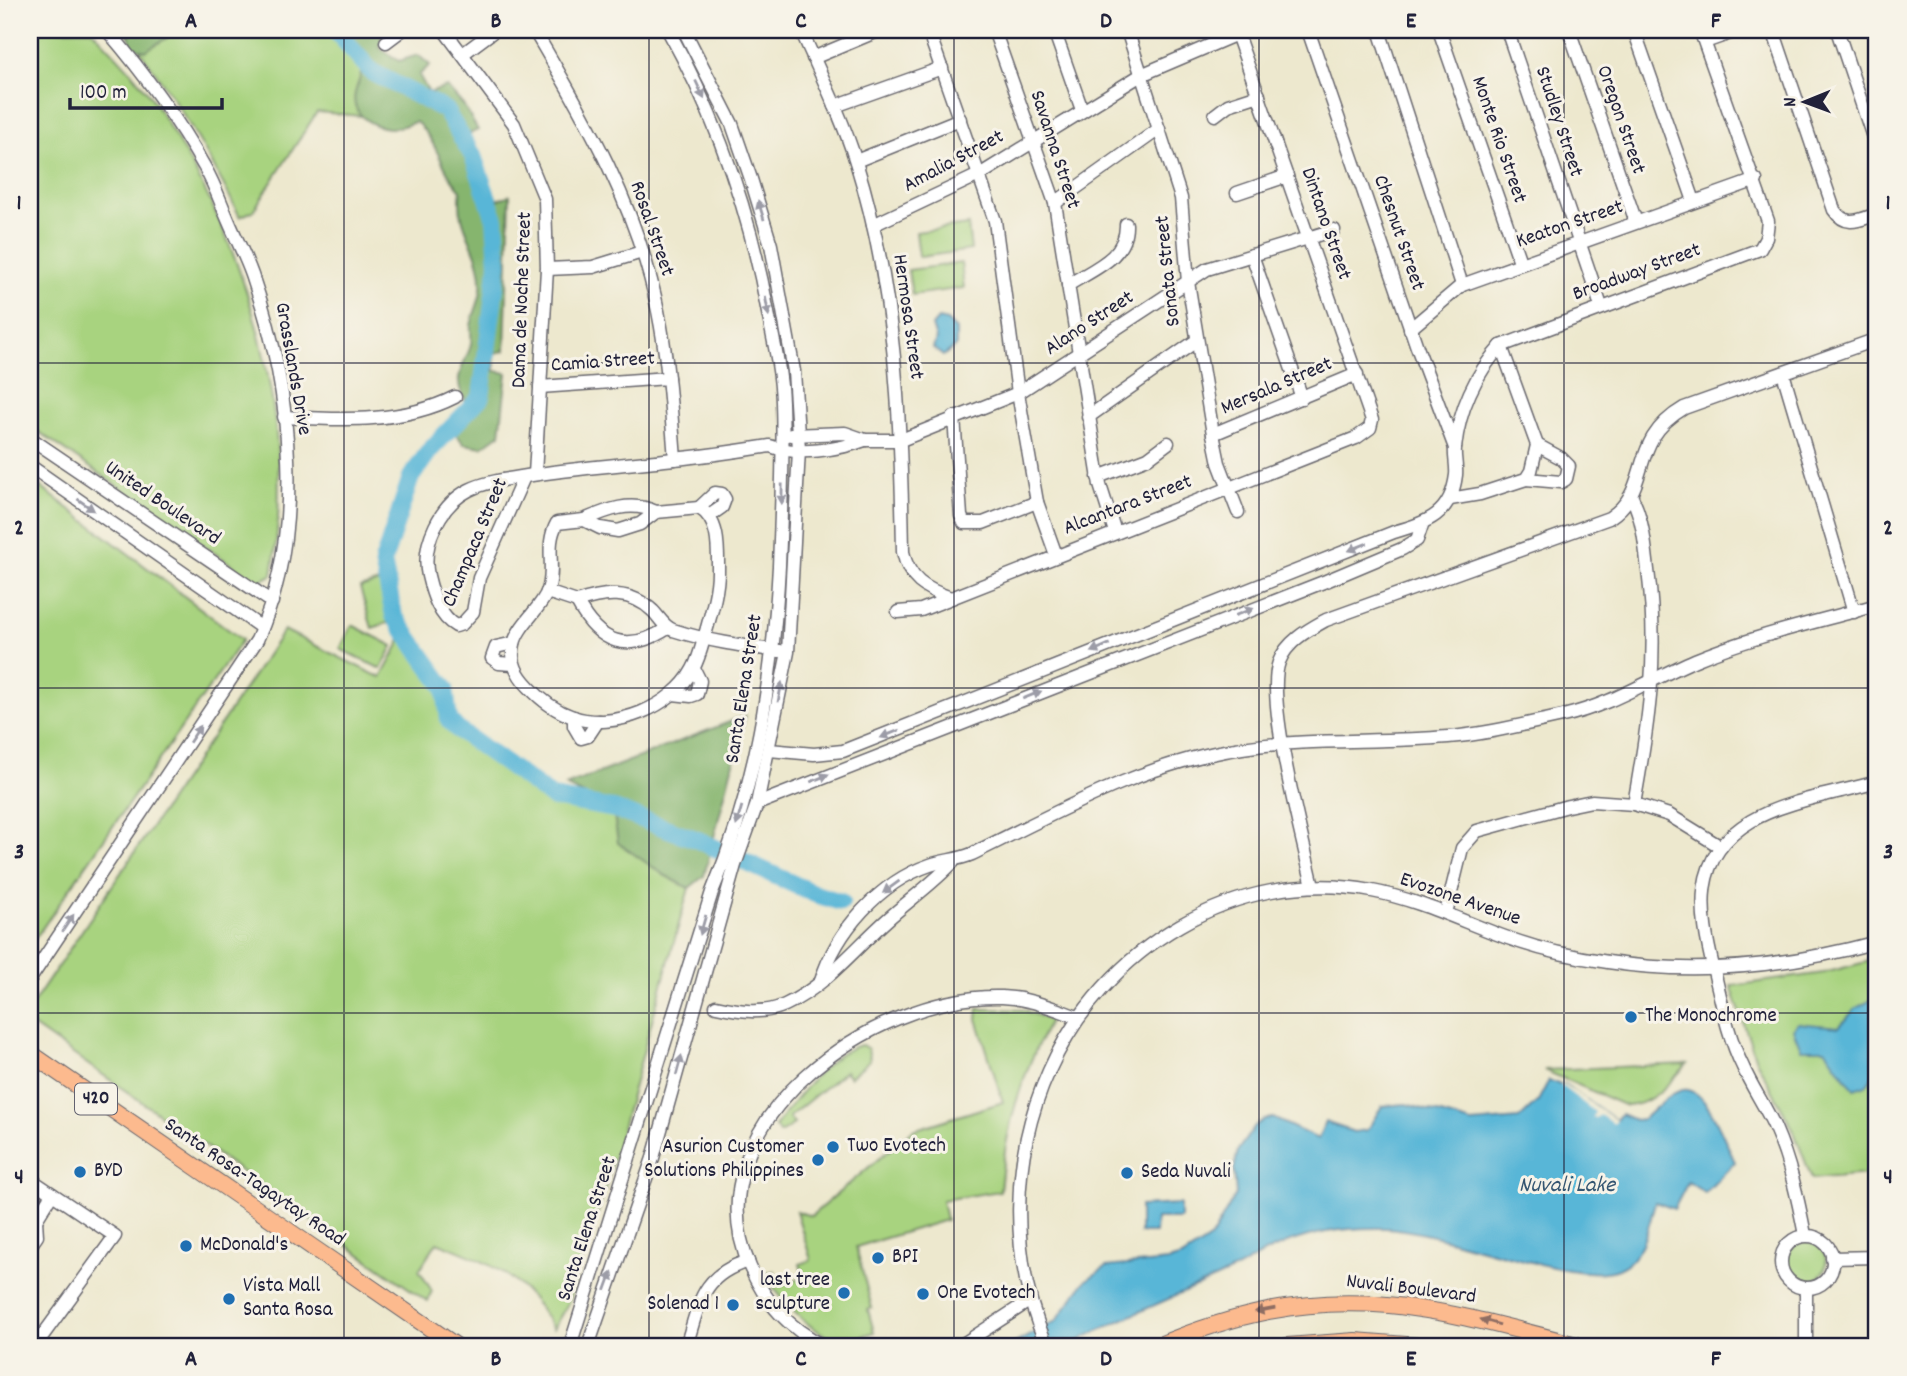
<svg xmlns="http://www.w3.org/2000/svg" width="1907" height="1376" font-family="Dekko,sans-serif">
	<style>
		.green { fill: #a8d37f; stroke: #657a5d; stroke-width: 2 }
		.forest { fill: #86b56e; stroke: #546c54; stroke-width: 2 }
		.water { fill: #59b6d7; stroke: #3e6c89; stroke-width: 2 }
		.pier { fill: #ede8ce }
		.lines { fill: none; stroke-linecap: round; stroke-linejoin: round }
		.river { stroke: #59b6d7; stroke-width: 18 }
		.minor-casing { stroke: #69676e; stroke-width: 15 }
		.major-casing { stroke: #69676e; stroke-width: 18 }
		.minor { stroke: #fff; stroke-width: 12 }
		.major { stroke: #fcba8e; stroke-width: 16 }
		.oneway { fill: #9c9ca7 }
		.oneway2 { fill: #8f6e64 }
		.grid { fill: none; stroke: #22223b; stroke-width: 2; stroke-opacity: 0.55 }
		.poi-dot { fill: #1f6fb2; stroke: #f7f3e8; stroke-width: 2.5 }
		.labels { text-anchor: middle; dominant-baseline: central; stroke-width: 6; stroke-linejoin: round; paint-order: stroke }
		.shield { fill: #f7f3e8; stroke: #62616f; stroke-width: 2 }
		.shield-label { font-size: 19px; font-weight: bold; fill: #22223b }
		.street-label { font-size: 21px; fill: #22223b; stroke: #f7f3e8 }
		.poi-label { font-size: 21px; fill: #22223b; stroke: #f7f3e8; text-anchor: start }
		.water-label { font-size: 23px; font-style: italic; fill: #355672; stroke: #f7f3e8 }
		.neatline { fill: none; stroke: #22223b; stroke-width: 2.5 }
		.grid-label { font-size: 23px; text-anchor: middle; font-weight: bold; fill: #22223b }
	</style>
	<rect width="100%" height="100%" fill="#f7f3e8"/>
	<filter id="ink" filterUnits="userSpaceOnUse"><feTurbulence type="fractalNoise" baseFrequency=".0143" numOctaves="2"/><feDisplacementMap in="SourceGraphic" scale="14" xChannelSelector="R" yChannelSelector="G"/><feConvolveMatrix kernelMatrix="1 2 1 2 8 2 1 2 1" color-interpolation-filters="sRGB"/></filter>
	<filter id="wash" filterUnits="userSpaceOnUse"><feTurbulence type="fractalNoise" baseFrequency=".00686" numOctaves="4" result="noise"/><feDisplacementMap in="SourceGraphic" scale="28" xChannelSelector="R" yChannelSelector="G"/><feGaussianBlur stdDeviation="1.57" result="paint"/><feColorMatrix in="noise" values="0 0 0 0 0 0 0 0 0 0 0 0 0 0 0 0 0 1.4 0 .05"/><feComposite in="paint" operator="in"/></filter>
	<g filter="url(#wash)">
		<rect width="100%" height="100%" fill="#ede8ce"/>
		<g class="green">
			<path d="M30,30H92C110,49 129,68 145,89C157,104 166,122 176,138C254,267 296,425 272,575L257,582L30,426Z"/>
			<path d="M124,30H335L372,72L396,119L317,112L253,211L240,217C207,150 170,88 124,30Z"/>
			<path d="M968,225L971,250L919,257L916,232Z"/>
			<path d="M961,263L964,288L912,295L908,270Z"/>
			<path d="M30,479L242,640L30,946Z"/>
			<path d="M379,582L391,622L372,628L360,588Z"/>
			<path d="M352,625L393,646L381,669L340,649Z"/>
			<path d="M284,630L381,678L402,639L440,693L449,720L457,729L553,798L614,809L664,875L689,888L602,1200L568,1303L553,1329C523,1275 491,1264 437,1242L419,1270L432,1291L427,1301L30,1024V1008Z"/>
			<path d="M1877,959V1173L1812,1179L1792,1127L1756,1060L1731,986L1824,973Z"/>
			<path d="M978,1009L1023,1010L1050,1020C1021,1076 1005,1128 1000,1191L942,1200L946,1220L856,1247L872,1308L868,1310L874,1332L860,1337L862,1345C816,1342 788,1309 764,1274L774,1271L780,1286L804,1277L800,1264L811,1260L796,1211L811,1216L913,1130L1003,1102L977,1019Z"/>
			<path d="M862,1045L868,1049L870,1060L850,1077L845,1071L789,1117L794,1124L780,1133L775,1127L779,1121C797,1098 832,1049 862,1045Z"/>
			<path d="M1687,1064C1671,1082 1651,1106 1626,1106L1544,1070Z"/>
			<circle cx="1806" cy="1262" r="20"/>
		</g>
		<g class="forest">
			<path d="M129,30H180L145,51L131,46Z"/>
			<path d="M324,30H379L382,33L380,48L399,61L418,55L430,65L419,75L429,93L447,87L464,106L478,130L469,134L497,200L510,195L505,351L494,353L495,371L507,373L500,434L482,447L464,444L456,434L467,403C451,379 462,370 470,348C473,341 470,333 471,326C473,313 480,303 481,289C484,249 454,229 461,190C440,169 438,141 416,122C408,124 397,129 389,128C371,126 350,114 355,93C358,81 363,74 362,61Z"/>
			<path d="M745,716L704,876L689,888L664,875L618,843L613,809L565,786Z"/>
		</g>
		<g class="water">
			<path d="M938,319L947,321L956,330V346L943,356L933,348L936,339L932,326Z"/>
			<path d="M1877,997V1071L1866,1085L1854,1089L1825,1049H1801L1793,1029L1797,1023L1839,1027L1856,1008Z"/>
			<path d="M1549,1080L1560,1085L1564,1084L1616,1120L1621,1114L1635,1120L1643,1119C1653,1111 1670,1092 1683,1090C1706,1085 1726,1144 1735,1162L1705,1193L1688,1182L1674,1209L1655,1202C1649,1225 1643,1259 1618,1269C1575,1287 1441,1229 1384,1228C1346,1227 1309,1232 1275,1248C1258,1255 1244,1266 1228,1273C1180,1294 1133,1314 1087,1336L1071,1346H1010L1056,1321L1085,1281L1106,1267L1168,1261L1182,1257L1211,1238L1236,1194L1234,1169L1238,1150L1255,1126L1265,1119L1273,1118L1318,1139L1325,1122L1354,1132L1367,1130L1382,1106L1406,1104L1472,1123L1519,1119L1538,1101Z"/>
			<path d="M1180,1204V1219H1156L1155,1233H1140V1206Z"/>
		</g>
		<path class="pier" d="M1564,1084L1616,1120L1613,1124L1600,1115L1596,1119L1593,1117L1595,1112L1560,1085Z"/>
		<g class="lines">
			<path class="river" d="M335,30L372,72L445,110L473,156L495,219L498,264L481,397L430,450L411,477L383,562L394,616L445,688L449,720L457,729L553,798L614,809L698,840L815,894L841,902"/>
		</g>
	</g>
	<g filter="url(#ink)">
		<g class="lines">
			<defs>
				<g id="minor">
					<path d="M444,30L514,124L545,199L547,269L535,474"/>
					<path d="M534,30C586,118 638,209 658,311C668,360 671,410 675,459"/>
					<path d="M801,30C820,73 842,117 856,162C896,289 901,420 903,552C909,580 925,589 951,598"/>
					<path d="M928,30L995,221L1018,393L1037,502L1056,555"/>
					<path d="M994,30L1055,203L1100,485L1115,532"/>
					<path d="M1054,30L1082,110"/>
					<path d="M1127,30L1181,198L1188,282L1213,434L1219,463L1238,512"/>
					<path d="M1308,30L1417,347L1455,448"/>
					<path d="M1379,30L1462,285"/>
					<path d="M1439,30L1520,262"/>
					<path d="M1507,30L1601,306"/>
					<path d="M1569,30L1636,222"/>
					<path d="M1634,30L1694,201"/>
					<path d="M1773,30L1834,210C1846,228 1859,220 1877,214"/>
					<path d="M1837,30L1877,149"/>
					<path d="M386,42L402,30"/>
					<path d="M1705,42L1739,30"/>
					<path d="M464,53L495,30"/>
					<path d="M813,58L880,30"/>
					<path d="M835,106L942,68"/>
					<path d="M1215,115L1228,105L1259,95"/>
					<path d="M856,161L960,119"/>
					<path d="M1237,193L1287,176"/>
					<path d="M1055,203L1159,129"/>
					<path d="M873,225L981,174L1141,75L1237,34L1372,420L1370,428L1356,438L921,610L898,612"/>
					<path d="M1252,255L1302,398"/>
					<path d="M547,269L593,267L642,252"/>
					<path d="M1068,285C1093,269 1127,258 1126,224"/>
					<path d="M1410,329L1462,285L1756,180"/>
					<path d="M1783,373L1854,612"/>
					<path d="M540,387L668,378"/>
					<path d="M284,417C341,420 402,424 455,397"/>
					<path d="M954,417L961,516L964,523H983L1037,502"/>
					<path d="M1088,417L1196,341"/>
					<path d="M1213,434L1357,374"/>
					<path d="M791,435L845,433L865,440H901L1018,393L1207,269L1334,230"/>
					<path d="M30,438L272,602"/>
					<path d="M30,466L262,628"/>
					<path d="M524,477L479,578L473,612L462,624L456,626C439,617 432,593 428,576C421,544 440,505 469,490C485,482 503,480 521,477C572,468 623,465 674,459C706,456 738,451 770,446C796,456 839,450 865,440"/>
					<path d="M1098,477L1148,458L1168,443"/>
					<path d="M1526,479L1561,482L1566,479L1569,466L1561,458L1537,445"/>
					<path d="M1632,497C1643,520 1645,544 1648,570C1659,655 1649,721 1634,804"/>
					<path d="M1450,499L1480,494L1526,479L1531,471L1537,445L1501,346"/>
					<path d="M699,508C720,520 718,550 718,571C718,590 712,610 707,628C703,641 700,657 693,669C673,707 614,731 573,717C556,711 541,700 529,687C517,675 510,662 514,644C518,625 541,609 548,590C556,567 544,546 557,523L584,520L600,528L618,531L640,524L656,512Z"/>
					<path d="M699,508L715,493L722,494L725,499L722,507L709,516"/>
					<path d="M584,520C607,510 631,500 656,512"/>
					<path d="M547,592L577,602"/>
					<path d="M668,628C628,654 599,644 577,602C605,592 631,590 653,611C659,617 664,627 673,630C707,641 744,646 780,651"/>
					<path d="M513,664L499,663L492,658L496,647L514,643"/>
					<path d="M673,694L691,696L697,694L700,681L694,669"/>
					<path d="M574,717V726L581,738L588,736L598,721"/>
					<path d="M769,750L814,754L843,751L1394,532C1428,522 1451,515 1456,475C1457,466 1454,457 1455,448C1459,410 1475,374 1501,346L1760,249L1766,238L1768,221L1700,30"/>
					<path d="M757,804L1326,581L1402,549L1417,540L1422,525"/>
					<path d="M1313,886C1303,840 1265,700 1279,662C1287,641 1308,630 1326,620L1609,518C1654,489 1626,442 1684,408L1877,339"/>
					<path d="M1446,913L1462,848L1477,831L1568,806L1592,801L1634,804L1669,815L1721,847"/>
					<path d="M30,979L257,640C306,533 292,390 254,281C248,261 237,241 229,222C221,204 215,185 205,168C177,118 144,73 107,30"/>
					<path d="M821,981C836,931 880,882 930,865C944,860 958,860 972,854C1060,811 1143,763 1242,748C1311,738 1379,743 1448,737C1487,734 1525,724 1563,716C1611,705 1651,679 1695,660C1752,636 1817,622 1877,605"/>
					<path d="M716,1006C739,1011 763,1015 785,1005C826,986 855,948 888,919C909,900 934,883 953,862"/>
					<path d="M30,1179L115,1236L35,1346"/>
					<path d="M36,1220L52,1194"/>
					<path d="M30,1222L36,1220L37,1236L30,1246"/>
					<path d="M1805,1235C1798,1199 1790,1162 1775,1128C1766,1107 1752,1088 1743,1067C1728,1037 1722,1004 1714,971C1700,913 1690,857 1751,821C1784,801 1839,793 1877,782"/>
					<circle cx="1807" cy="1262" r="26"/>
					<path d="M1832,1258L1877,1257"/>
					<path d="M570,1346L712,892C756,788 773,678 779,566C781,512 784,457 782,402C781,372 774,342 768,313C750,212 718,120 668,30"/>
					<path d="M588,1346L653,1158L735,865L757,804L788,652L799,450L794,371L771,245L751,179L732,124L684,30"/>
					<path d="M686,1346C700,1303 700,1276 748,1261"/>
					<path d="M824,1346C789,1328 766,1304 750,1267C688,1125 873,993 1002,997C1029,998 1052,1008 1078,1017"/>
					<path d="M960,1346L1029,1301"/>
					<path d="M1047,1346C1009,1260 1010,1157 1049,1071C1103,949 1236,865 1372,891C1420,900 1463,922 1508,938C1541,950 1574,957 1608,962C1699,976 1789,966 1877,942"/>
					<path d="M1806,1346V1288"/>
				</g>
				<g id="major">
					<path d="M30,1053L456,1346"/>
					<path d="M1157,1346C1322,1277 1414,1302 1580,1346"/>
					<path d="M1287,1346L1355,1341L1419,1346"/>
				</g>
			</defs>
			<use href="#minor" class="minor-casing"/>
			<use href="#major" class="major-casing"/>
			<use href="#minor" class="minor"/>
			<use href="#major" class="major"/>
		</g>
		<defs><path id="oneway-solid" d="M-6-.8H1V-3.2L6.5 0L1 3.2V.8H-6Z" transform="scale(1.75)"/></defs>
		<g class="oneway">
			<use href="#oneway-solid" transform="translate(700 90) rotate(65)"/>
			<use href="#oneway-solid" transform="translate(761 210) rotate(-107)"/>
			<use href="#oneway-solid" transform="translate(767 306) rotate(80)"/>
			<use href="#oneway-solid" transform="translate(782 494) rotate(91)"/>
			<use href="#oneway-solid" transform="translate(86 505) rotate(35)"/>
			<use href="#oneway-solid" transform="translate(1358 547) rotate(158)"/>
			<use href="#oneway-solid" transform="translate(1244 612) rotate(-21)"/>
			<use href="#oneway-solid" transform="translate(1100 648) rotate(157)"/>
			<use href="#oneway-solid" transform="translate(780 692) rotate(-79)"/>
			<use href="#oneway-solid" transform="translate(1032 695) rotate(-22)"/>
			<use href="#oneway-solid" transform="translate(195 734) rotate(-56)"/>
			<use href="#oneway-solid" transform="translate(890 734) rotate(158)"/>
			<use href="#oneway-solid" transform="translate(820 778) rotate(-22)"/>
			<use href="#oneway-solid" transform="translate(739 816) rotate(106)"/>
			<use href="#oneway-solid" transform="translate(891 887) rotate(144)"/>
			<use href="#oneway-solid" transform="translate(68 923) rotate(-56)"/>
			<use href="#oneway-solid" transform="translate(703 925) rotate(106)"/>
			<use href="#oneway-solid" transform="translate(679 1065) rotate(-75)"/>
			<use href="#oneway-solid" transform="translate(609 1281) rotate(-70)"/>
		</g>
		<g class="oneway2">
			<use href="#oneway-solid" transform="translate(1265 1310) rotate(170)"/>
			<use href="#oneway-solid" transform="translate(1490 1322) rotate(-164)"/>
		</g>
	</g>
	<path class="grid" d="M344,30V1346M649,30V1346M954,30V1346M1259,30V1346M1564,30V1346M30,363H1877M30,688H1877M30,1013H1877"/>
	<g class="poi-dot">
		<circle cx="1631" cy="1017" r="7"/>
		<circle cx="833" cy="1147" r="7"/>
		<circle cx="818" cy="1160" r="7"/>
		<circle cx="80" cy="1172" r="7"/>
		<circle cx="1127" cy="1173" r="7"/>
		<circle cx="186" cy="1246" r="7"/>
		<circle cx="878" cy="1258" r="7"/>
		<circle cx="844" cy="1293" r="7"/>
		<circle cx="923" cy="1294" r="7"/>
		<circle cx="229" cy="1299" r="7"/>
		<circle cx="733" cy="1305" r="7"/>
	</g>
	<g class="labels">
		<rect class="shield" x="75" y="1083.5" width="42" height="31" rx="5"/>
		<g class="shield-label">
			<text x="96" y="1099">420</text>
		</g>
		<g class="street-label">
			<text transform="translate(1620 120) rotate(71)">Oregon Street</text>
			<text transform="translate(1558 122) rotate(72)">Studley Street</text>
			<text transform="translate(1498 140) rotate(71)">Monte Rio Street</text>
			<text transform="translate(1054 150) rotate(72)">Savanna Street</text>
			<text transform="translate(954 162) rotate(-28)">Amalia Street</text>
			<text transform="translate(1325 224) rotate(71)">Dintano Street</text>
			<text transform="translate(1570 225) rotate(-19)">Keaton Street</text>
			<text transform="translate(651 229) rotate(71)">Rosal Street</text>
			<text transform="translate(1398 233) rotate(71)">Chesnut Street</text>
			<text transform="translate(1169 271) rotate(-96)">Sonata Street</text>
			<text transform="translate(1637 273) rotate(-20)">Broadway Street</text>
			<text transform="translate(523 300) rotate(-88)">Dama de Noche Street</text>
			<text transform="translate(907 317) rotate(82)">Hermosa Street</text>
			<text transform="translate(1090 324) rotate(-33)">Alano Street</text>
			<text transform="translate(603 363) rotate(-4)">Camia Street</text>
			<text transform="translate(292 369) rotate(80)">Grasslands Drive</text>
			<text transform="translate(1277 387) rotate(-23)">Mersala Street</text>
			<text transform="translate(162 504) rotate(34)">United Boulevard</text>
			<text transform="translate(1128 506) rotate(-21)">Alcantara Street</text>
			<text transform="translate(476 543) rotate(-67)">Champaca Street</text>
			<text transform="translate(745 689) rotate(-81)">Santa Elena Street</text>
			<text transform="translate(1460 900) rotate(19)">Evozone Avenue</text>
			<text transform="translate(254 1183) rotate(34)">Santa Rosa-Tagaytay Road</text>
			<text transform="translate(588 1229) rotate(-72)">Santa Elena Street</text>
			<text transform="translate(1411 1290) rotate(7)">Nuvali Boulevard</text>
		</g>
		<g class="poi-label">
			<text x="1645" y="1017">The Monochrome</text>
			<text x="847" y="1147">Two Evotech</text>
			<text x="804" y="1148" text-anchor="end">Asurion Customer<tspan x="804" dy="24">Solutions Philippines</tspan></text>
			<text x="94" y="1172">BYD</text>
			<text x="1141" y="1173">Seda Nuvali</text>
			<text x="200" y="1246">McDonald's</text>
			<text x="892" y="1258">BPI</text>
			<text x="830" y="1281" text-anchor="end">last tree<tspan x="830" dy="24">sculpture</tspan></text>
			<text x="243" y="1287">Vista Mall<tspan x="243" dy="24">Santa Rosa</tspan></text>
			<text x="937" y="1294">One Evotech</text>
			<text x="719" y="1305" text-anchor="end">Solenad 1</text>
		</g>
		<g class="water-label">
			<text x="1567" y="1186">Nuvali Lake</text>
		</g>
	</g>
	<rect width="1907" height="1376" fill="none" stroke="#f7f3e8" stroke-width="77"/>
	<g transform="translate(1805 102) rotate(269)" stroke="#f7f3e8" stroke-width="5" paint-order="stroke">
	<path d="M0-5L12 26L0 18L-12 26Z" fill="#22223b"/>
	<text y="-10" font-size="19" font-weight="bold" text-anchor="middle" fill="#22223b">N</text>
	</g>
	<path d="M70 98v10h152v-10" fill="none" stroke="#22223b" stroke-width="3.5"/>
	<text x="80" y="98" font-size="21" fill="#22223b" stroke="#f7f3e8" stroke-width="5" paint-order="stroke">100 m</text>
	<rect x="38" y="38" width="1830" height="1300" class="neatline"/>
	<g class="grid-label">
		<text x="191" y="27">A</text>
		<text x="496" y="27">B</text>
		<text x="801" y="27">C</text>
		<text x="1106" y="27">D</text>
		<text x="1411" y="27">E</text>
		<text x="1716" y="27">F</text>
		<text x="19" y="209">1</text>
		<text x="1888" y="209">1</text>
		<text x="19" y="534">2</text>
		<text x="1888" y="534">2</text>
		<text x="19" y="858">3</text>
		<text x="1888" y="858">3</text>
		<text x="19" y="1183">4</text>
		<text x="1888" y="1183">4</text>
		<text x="191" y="1365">A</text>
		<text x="496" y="1365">B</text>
		<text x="801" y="1365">C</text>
		<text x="1106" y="1365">D</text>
		<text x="1411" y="1365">E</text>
		<text x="1716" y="1365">F</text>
	</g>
</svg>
